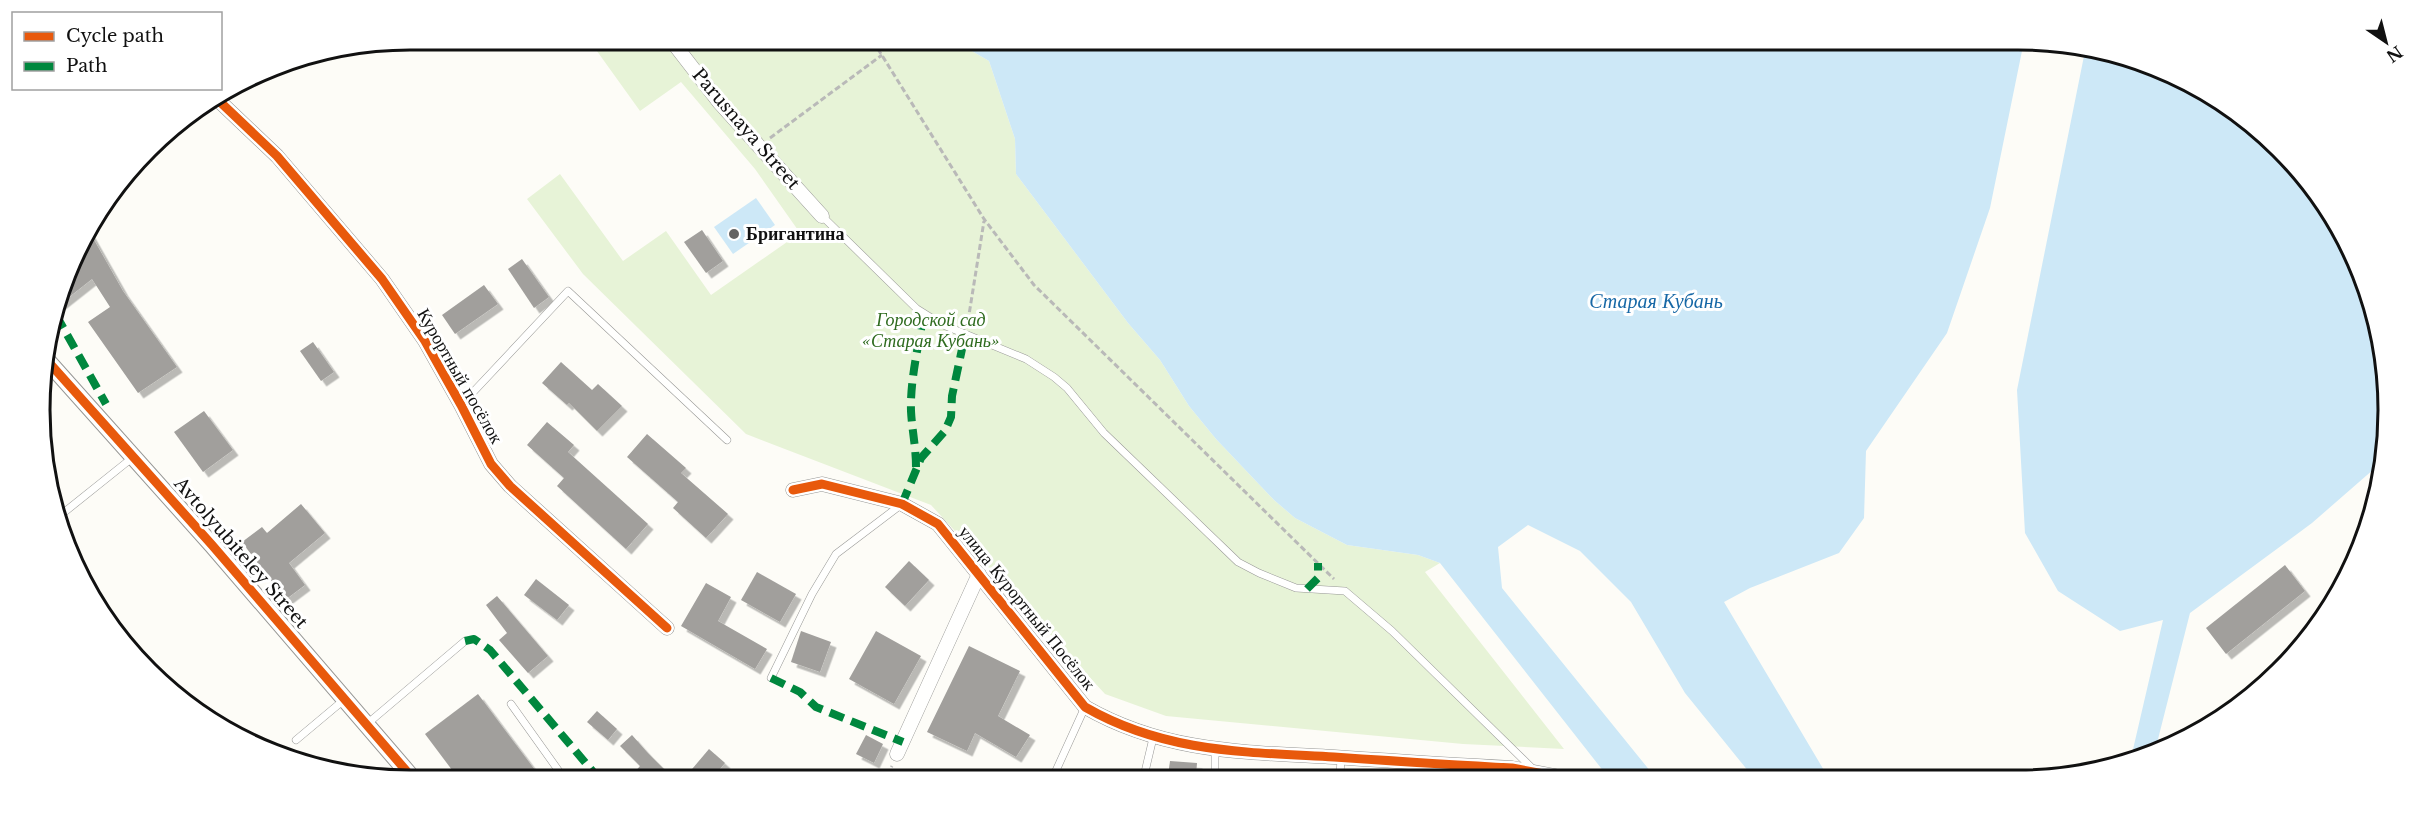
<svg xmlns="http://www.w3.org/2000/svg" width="2428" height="820" font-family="'Libre Baskerville',serif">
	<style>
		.green { fill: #e7f3d7 }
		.water { fill: #cde8f7 }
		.building { fill: #a19f9c; filter: url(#shadow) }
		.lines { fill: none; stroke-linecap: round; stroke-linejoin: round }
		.service-casing { stroke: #979795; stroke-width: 8 }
		.minor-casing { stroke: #979795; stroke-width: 15 }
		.tertiary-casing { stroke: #979795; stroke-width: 18 }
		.path { stroke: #b9b9b8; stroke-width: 3; stroke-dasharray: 6 3; stroke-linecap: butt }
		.service { stroke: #fffffe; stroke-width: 7 }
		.minor { stroke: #fffffe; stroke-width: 14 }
		.tertiary { stroke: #fffffe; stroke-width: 16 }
		.quiet { stroke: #00873e; stroke-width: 8; stroke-dasharray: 15 8; stroke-linecap: butt }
		.cycleway-casing { stroke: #fff; stroke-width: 13 }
		.cycleway { stroke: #e8590c; stroke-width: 9 }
		.poi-dot { fill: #646362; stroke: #fff; stroke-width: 2 }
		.labels { text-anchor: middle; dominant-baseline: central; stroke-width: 6; stroke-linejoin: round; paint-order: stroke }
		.street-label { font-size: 18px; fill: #111; stroke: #fff }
		.poi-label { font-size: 18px; font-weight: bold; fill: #111; stroke: #fff; text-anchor: start }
		.park-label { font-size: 18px; font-style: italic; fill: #2f6b1f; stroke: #fff }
		.water-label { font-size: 20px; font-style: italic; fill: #1768a6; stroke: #fff }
		.rim { fill: none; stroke: #111; stroke-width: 3 }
	</style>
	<defs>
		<filter id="shadow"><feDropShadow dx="5.5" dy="5.5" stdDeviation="0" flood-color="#0004"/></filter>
	</defs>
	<rect width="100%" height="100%" fill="#fdfcf7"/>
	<path class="green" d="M589,40L937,41L939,43L965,47L989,61L1015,139L1016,174L1128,323L1160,360L1189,406L1216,439L1274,500L1295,518L1347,545L1418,555L1440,563L1425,572L1564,749L1463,744L1166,716L1105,694L931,505L746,434L583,274L527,199L560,174L623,261L666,231L711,295L800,233L755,169L681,82L640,111Z"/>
	<g class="water">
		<path d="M937,41L2023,46L1990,208L1947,333L1866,451L1864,518L1839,553L1750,588L1724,602L1828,777H1753L1685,693L1631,602L1580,551L1528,525L1498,547L1502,588L1655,777H1608L1440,563L1418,555L1347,545L1295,518L1274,500L1216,439L1189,406L1160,360L1128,323L1016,174L1015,139L989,61L965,47L938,43Z"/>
		<path d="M2086,46L2224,102L2327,204L2382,338V462L2312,523L2190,613L2155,751L2131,758L2163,620L2120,631L2058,591L2025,533L2017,390Z"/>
		<path d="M756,198L775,225L733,254L714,227Z"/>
	</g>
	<g class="building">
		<path d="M702,230L723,261L706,273L684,242Z"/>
		<path d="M89,231L123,291L177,367L138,393L88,322L110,307L92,279L59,305L77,246Z"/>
		<path d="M522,259L549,297L534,308L508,269Z"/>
		<path d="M484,285L498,304L455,334L442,315Z"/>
		<path d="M313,342L334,372L321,381L300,351Z"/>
		<path d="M561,362L592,390L598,384L622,406L597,431L569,403L567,405L542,383Z"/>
		<path d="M204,411L233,450L203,472L174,432Z"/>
		<path d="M547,422L574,445L568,452L648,524L626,549L557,486L564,478L527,445Z"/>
		<path d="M647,434L686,468L681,473L728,514L706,538L673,508L678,502L627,457Z"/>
		<path d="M301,504L325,533L289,563L305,585L285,600L242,542L262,527L267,533Z"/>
		<path d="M909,561L929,580L905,606L885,587Z"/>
		<path d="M2285,565L2305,591L2226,654L2206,628Z"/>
		<path d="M757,572L796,594L780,622L741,600Z"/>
		<path d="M536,579L569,605L557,620L524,595Z"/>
		<path d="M706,583L731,597L718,621L767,649L755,669L681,626Z"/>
		<path d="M497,596L548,656L528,673L499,640L507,633L486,605Z"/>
		<path d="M801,631L831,642L820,672L791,662Z"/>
		<path d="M876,631L921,656L894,704L849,679Z"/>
		<path d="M969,646L1020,671L998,716L1030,735L1016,757L975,733L967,751L927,732Z"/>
		<path d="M478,694L538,774H455L425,734Z"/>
		<path d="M597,711L617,729L608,740L587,722Z"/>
		<path d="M632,735L647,752L670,775L633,774L640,766L620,746Z"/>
		<path d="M866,735L883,744L874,763L856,754Z"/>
		<path d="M709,749L725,763L715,775H687Z"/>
		<path d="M1170,761L1197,763L1196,776H1168Z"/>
	</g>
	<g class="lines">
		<defs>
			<g id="service">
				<path d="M822,216L917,309L941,324L1026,359L1054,377L1067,388L1104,433L1238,562L1259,573L1296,588L1345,591L1392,631L1534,770"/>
				<path d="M461,405L568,291L727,440"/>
				<path d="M57,518L132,458"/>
				<path d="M771,678L812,594L836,554L902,504"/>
				<path d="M511,704L561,774"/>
				<path d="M367,724L465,641"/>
				<path d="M296,740L345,699"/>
				<path d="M1215,750V776"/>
				<path d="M1054,775L1085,707"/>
				<path d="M1144,776L1153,738"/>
				<path d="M1340,776L1341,758"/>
				<path d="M1439,776L1440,764"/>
			</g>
			<g id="minor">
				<path d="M671,40L719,102L822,216"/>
				<path d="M217,99L277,156L382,279L425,341L461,405L491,464L510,486L667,628"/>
				<path d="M793,490L822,484L902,504L938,524L1085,707C1165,753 1245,752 1334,757C1393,761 1453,765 1512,768L1560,777"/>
				<path d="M897,754L979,574"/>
			</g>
			<path id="tertiary" d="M44,357L212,545L409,774"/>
		</defs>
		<use href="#service" class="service-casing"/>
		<use href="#minor" class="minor-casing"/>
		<use href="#tertiary" class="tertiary-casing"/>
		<g class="path">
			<path d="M873,41L984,219L1034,285L1334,579"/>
			<path d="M770,138L882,55"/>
			<path d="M968,321L984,221"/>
			<path d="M887,775L892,766"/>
		</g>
		<use href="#service" class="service"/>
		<use href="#minor" class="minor"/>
		<use href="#tertiary" class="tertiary"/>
		<g class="quiet">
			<path d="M56,315L106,404"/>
			<path d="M916,467C916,447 912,430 911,411C910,379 919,344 924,312"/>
			<path d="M902,504L921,458L945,431L951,417L952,396L965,335"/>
			<path d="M1307,589L1318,578V563"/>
			<path d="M465,641L474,639L490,650L595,774"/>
			<path d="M771,678L800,692L816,707L903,742"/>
		</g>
		<defs>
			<g id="cycleway">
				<path d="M217,99L277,156L382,279L425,341L461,405L491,464L510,486L667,628"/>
				<path d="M44,357L212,545L409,774"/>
				<path d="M793,490L822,484L902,504L938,524L1085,707C1165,753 1245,752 1334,757C1393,761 1453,765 1512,768L1560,777"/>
			</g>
		</defs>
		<use href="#cycleway" class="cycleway-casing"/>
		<use href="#cycleway" class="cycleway"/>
	</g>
	<circle class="poi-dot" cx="734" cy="234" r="6"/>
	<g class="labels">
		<g class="street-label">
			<text transform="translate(746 129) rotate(49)">Parusnaya Street</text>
			<text transform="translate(460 376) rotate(60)">Курортный посёлок</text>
			<text transform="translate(241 553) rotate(49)">Avtolyubiteley Street</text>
			<text transform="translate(1027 608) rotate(51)">улица Курортный Посёлок</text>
		</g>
		<g class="poi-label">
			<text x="746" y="234">Бригантина</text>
		</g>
		<g class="park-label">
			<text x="931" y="320">Городской сад<tspan x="931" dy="21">«Старая Кубань»</tspan></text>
		</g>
		<g class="water-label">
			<text x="1656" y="301">Старая Кубань</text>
		</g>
	</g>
	<path d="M0 0H2428V820H0ZM410 50H2018A360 360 0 0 1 2378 410V410A360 360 0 0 1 2018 770H410A360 360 0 0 1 50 410V410A360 360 0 0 1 410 50Z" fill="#fff" fill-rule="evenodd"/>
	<path class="rim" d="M410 50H2018A360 360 0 0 1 2378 410V410A360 360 0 0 1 2018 770H410A360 360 0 0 1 50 410V410A360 360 0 0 1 410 50Z"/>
	<rect x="12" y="12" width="210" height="78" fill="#ffffff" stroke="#a0a0a0" stroke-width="1.5"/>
	<rect x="24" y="32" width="30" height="9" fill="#e8590c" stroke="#a0a0a0" stroke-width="1.5"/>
	<text x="66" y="42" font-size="18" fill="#111111">Cycle path</text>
	<rect x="24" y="62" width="30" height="9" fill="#00873e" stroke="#a0a0a0" stroke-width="1.5"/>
	<text x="66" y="72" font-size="18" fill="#111111">Path</text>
	<g transform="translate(2386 42) rotate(145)" stroke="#ffffff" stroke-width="4.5" paint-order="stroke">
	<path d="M0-4.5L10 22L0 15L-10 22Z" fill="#111111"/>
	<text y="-9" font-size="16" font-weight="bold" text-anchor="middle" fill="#111111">N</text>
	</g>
</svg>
